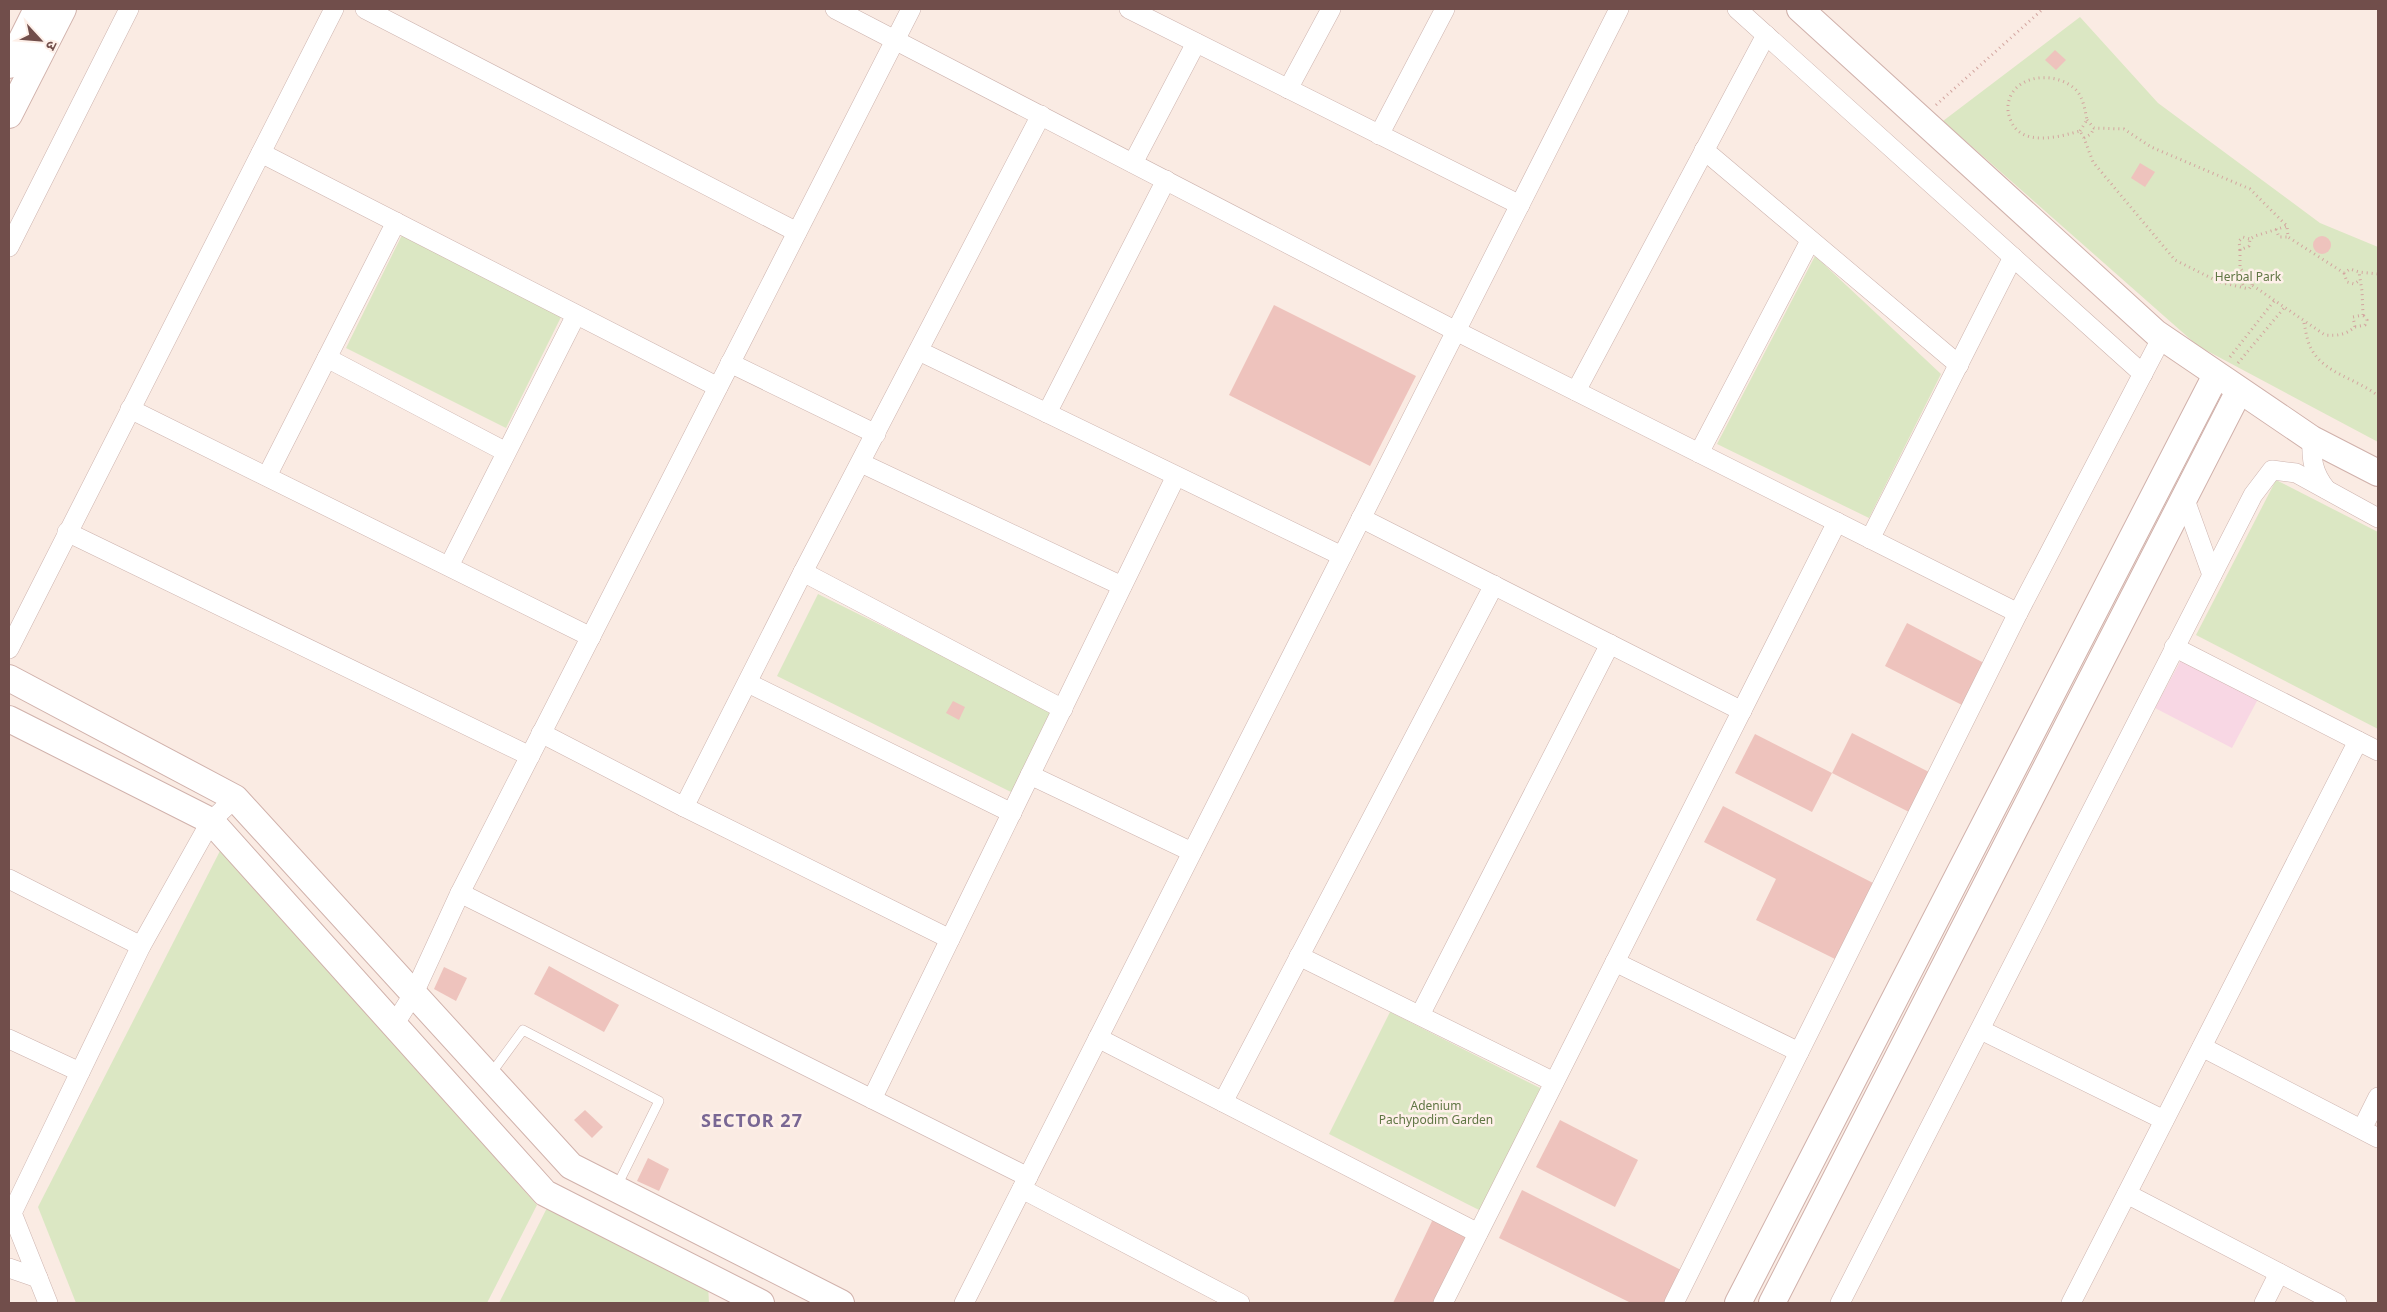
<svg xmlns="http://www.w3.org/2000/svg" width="2387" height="1312" font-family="'Noto Sans','Noto Sans Devanagari',sans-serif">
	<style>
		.medical { fill: #f8d7e4 }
		.green { fill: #dbe7c3 }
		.building { fill: #eec3bd }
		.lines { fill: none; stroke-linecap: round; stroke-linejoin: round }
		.lane-casing { stroke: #cdb3ae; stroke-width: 10 }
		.street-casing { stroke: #cdb3ae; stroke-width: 20 }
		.secondary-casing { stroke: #d0b1ab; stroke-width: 28 }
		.path { stroke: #d3a6a0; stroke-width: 3; stroke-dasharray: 1 4; stroke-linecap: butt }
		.lane { stroke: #fff; stroke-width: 9 }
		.street { stroke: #fff; stroke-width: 19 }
		.secondary { stroke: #fff; stroke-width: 26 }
		.labels { text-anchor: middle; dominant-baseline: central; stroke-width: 5; stroke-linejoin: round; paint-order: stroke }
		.park-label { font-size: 12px; fill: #607644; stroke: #fef0e9 }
		.district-label { font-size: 18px; font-weight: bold; letter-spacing: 1px; fill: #796794; stroke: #fef0e9 }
	</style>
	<rect width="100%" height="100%" fill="#faebe3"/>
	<path class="medical" d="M2181,660L2258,699L2232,748L2155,708Z"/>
	<g class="green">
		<path d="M2080,17L2158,103L2320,223L2378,247V442L2198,346L1943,121Z"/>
		<path d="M403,233L563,313L506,428L346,348Z"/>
		<path d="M1815,256L1941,374L1869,518L1717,444Z"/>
		<path d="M2276,480L2378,532V729L2196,635Z"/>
		<path d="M818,594L1054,711L1013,793L777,676Z"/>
		<path d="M221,849L537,1205L487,1303H76L38,1207Z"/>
		<path d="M1390,1012L1542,1089L1481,1211L1329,1134Z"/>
		<path d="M549,1204L708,1285L709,1303H499Z"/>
	</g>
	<g class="building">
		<path d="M2055,50L2066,60L2056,70L2045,60Z"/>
		<path d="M2140,163L2155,172L2145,187L2131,178Z"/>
		<circle cx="2322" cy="245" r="9"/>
		<path d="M1274,305L1416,376L1370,466L1229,395Z"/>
		<path d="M1907,623L1984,663L1962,705L1885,666Z"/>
		<path d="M953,701L965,707L959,720L946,713Z"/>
		<path d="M1852,733L1929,772L1909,812L1832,773Z"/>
		<path d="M1755,734L1832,773L1812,812L1735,773Z"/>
		<path d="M1723,806L1873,883L1835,959L1756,920L1776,879L1704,842Z"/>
		<path d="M549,966L619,1005L604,1032L534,994Z"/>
		<path d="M444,967L467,978L456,1001L434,989Z"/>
		<path d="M585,1110L603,1127L592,1138L574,1120Z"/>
		<path d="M1560,1120L1638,1160L1615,1207L1536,1167Z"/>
		<path d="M648,1158L669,1169L659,1191L637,1181Z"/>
		<path d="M1522,1190L1681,1270L1664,1303H1631L1499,1238Z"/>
		<path d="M1433,1219L1470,1236L1436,1303H1393Z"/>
	</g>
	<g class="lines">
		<defs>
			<path id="lane" d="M490,1075L523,1030L659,1101L617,1186"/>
			<g id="street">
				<path d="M365,9L797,232"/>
				<path d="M835,9L1456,331L2018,613L1674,1303"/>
				<path d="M1129,9L1520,205"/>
				<path d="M1737,9L2143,374"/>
				<path d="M1288,89L1331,9"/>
				<path d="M1379,135L1445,9"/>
				<path d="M1704,150L1959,365"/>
				<path d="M261,153L718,387"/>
				<path d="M1133,163L1196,43"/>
				<path d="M9,247L129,9"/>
				<path d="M919,351L1342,556"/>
				<path d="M327,358L506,452"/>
				<path d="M730,363L876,434"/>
				<path d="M1576,391L1766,35"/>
				<path d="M130,409L591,637"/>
				<path d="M1047,413L1166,180"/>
				<path d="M2312,439C2311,459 2313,473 2326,489"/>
				<path d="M1699,453L1810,241"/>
				<path d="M861,463L1122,586"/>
				<path d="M267,476L396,222"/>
				<path d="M2184,497L2212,575"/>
				<path d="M1361,518L1742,711"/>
				<path d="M67,532L530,756"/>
				<path d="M1870,539L2013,257"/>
				<path d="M449,566L576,315"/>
				<path d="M803,572L1063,709"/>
				<path d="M2018,613L2162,337"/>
				<path d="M2174,647L2378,751"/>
				<path d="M9,649L334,9"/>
				<path d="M748,683L1012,813"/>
				<path d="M541,733L684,807L803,572L1041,115"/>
				<path d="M1030,775L1192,852"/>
				<path d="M684,807L950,939"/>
				<path d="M9,879L141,946"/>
				<path d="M460,893L1028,1177"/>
				<path d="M1299,956L1554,1082"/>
				<path d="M1615,962L1799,1052"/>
				<path d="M1420,1015L1610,644"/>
				<path d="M394,1025L414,993L460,893L911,9"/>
				<path d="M1981,1030L2164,1120"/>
				<path d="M1098,1038L1478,1233"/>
				<path d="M9,1039L80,1072"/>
				<path d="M2202,1047L2378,1138"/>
				<path d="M872,1099L1176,476"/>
				<path d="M1223,1102L1494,585"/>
				<path d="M2362,1129L2378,1097"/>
				<path d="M1022,1189L1240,1303"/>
				<path d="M2127,1194L2337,1303"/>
				<path d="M9,1268L38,1278"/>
				<path d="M48,1303L12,1213L141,946L211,821L235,798"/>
				<path d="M964,1303L1619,9"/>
				<path d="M1443,1303L1837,522"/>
				<path d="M1840,1303L2253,495L2272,470L2296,473L2378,518"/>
				<path d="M2071,1303L2358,741"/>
				<path d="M2264,1303L2279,1273"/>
			</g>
			<g id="secondary">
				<path d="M1800,9L2156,333L2312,439L2378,473"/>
				<path d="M9,65L37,9"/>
				<path d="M9,115L63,9"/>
				<path d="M9,678L235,798L571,1166L841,1303"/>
				<path d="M9,719L211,821L545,1193L761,1303"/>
				<path d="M1738,1303L2216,375"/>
				<path d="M1772,1303L2239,391"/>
			</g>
		</defs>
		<use href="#lane" class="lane-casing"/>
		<use href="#street" class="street-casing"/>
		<use href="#secondary" class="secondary-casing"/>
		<g class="path">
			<path d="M1936,105L2043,9"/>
			<path d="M2087,120L2094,128L2124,129L2151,147L2250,189L2287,226L2288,237L2344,273L2350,269L2359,272L2378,274"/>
			<path d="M2080,131L2087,120C2085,110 2083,96 2075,89C2058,73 2023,73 2011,95C2007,103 2007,113 2011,121C2022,147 2059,137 2080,131L2084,138L2093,162L2175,260L2219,282L2249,289L2252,285L2325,335C2337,336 2345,335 2355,327L2353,317L2363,315L2362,291L2359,272"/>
			<path d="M2084,138L2091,134L2094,128"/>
			<path d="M2276,229L2279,237H2288"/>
			<path d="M2240,250L2239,241L2243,237L2250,239"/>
			<path d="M2344,273L2347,282L2354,284L2360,280"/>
			<path d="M2247,276L2251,280L2252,285"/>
			<path d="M2243,285L2241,281L2247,276L2240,268V250L2249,246L2250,239L2255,236L2287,226"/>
			<path d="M2304,323C2306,332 2307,342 2312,350C2325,374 2358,379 2378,396"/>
			<path d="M2355,327L2365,325L2367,320L2363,315"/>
			<path d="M2230,357L2274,301"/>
			<path d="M2238,363L2284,308"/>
		</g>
		<use href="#lane" class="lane"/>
		<use href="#street" class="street"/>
		<use href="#secondary" class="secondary"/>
	</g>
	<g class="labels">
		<g class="park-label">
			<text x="2248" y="276">Herbal Park</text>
			<text x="1436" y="1105">Adenium<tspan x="1436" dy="14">Pachypodim Garden</tspan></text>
		</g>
		<g class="district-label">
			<text x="752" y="1120">SECTOR 27</text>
		</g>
	</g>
	<rect width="2387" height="1312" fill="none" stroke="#714e4b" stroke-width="20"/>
	<g transform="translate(40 40) rotate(116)" stroke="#fef0e9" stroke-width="4" paint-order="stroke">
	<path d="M0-4L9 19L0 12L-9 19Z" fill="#714e4b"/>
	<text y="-8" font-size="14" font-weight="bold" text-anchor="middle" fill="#714e4b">उ</text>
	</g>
</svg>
